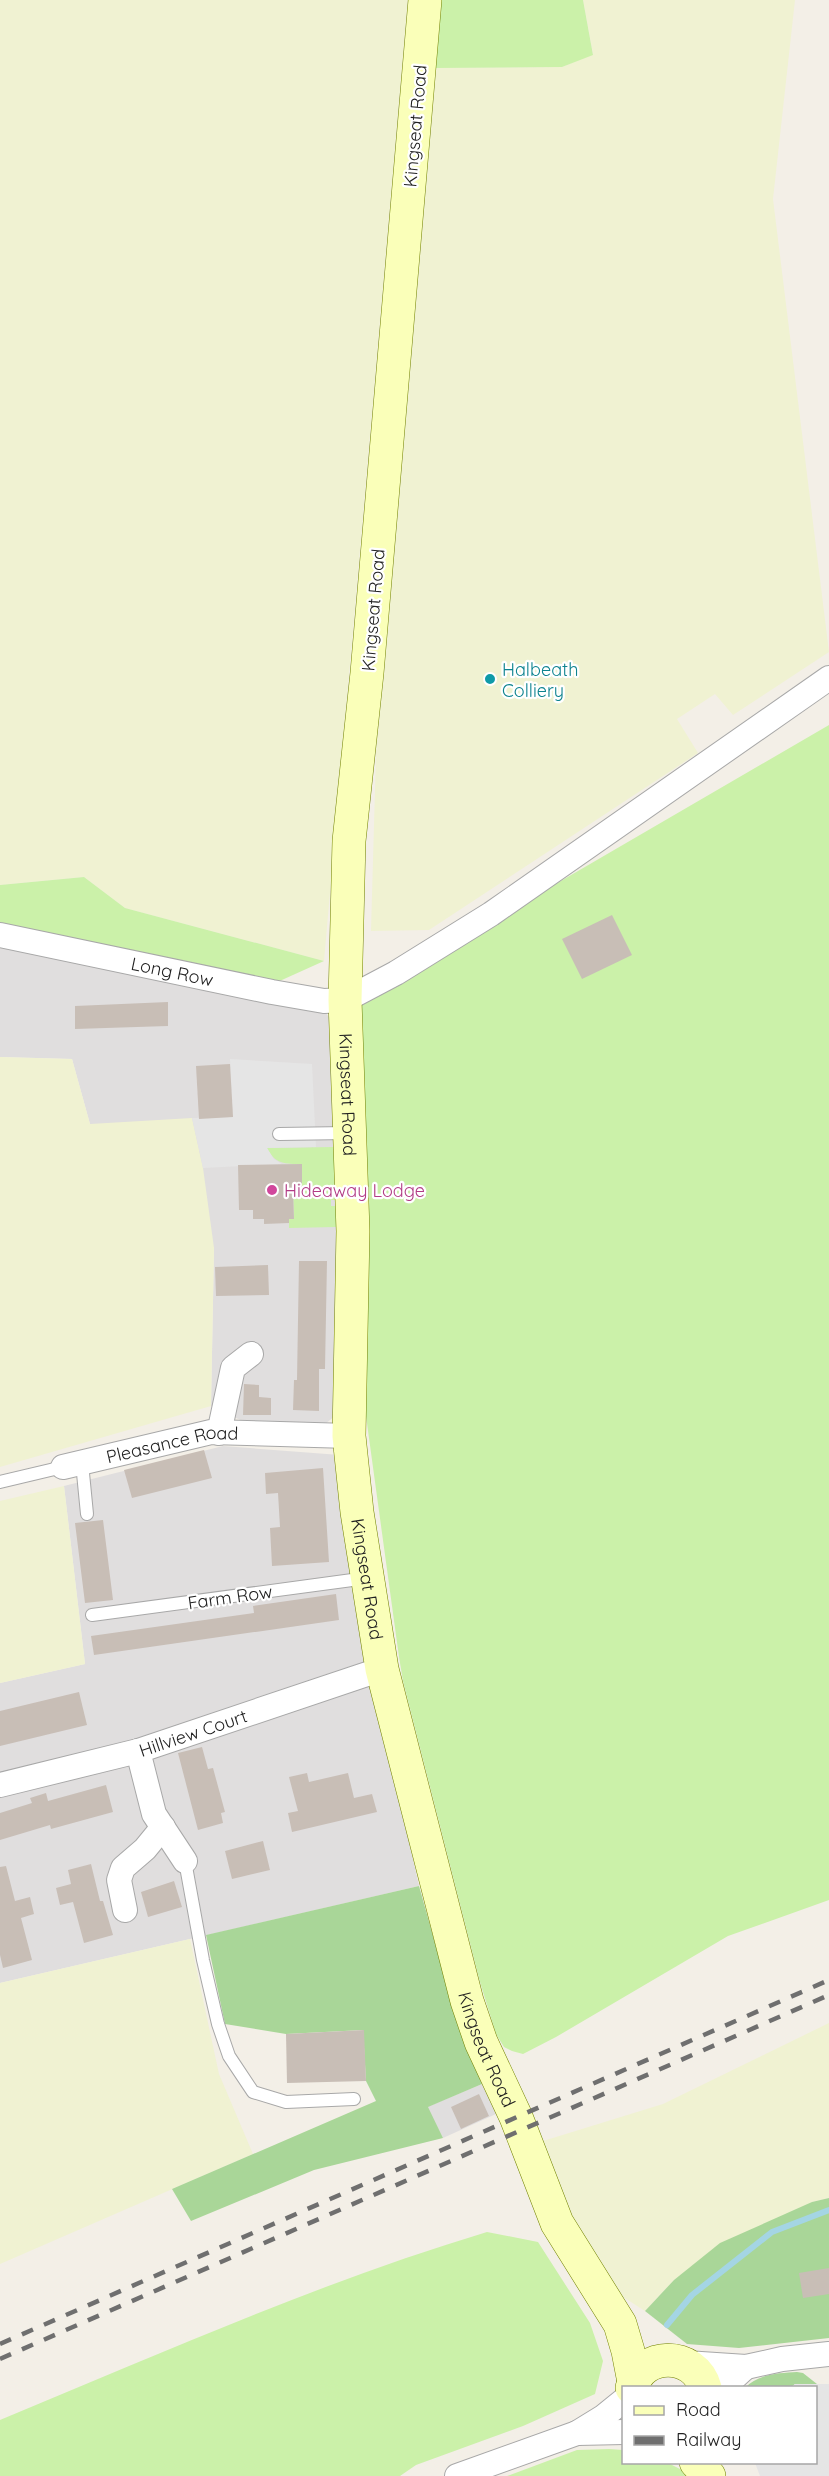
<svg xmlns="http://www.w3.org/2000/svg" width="829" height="2476" font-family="Quicksand,sans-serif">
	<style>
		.residential { fill: #e0dede }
		.farmland { fill: #f0f2d2 }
		.grass { fill: #cbf1a9 }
		.forest { fill: #a9d698 }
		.parking { fill: #e5e5e5 }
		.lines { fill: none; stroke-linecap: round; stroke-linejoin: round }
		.stream { stroke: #a4d5e4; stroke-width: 6 }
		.building { fill: #c8beb6 }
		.lane-casing { stroke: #a8a8a8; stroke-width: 14 }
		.street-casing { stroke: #a8a8a8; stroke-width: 26 }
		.secondary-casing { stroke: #718100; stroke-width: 34 }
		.lane { stroke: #fff; stroke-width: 12 }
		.street { stroke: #fff; stroke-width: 24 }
		.secondary { stroke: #faffb9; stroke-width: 33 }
		.rail { stroke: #6f6f6f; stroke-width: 4.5; stroke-dasharray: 12 12; stroke-linecap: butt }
		.culture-dot { fill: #0f9aa8; stroke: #fff; stroke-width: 2 }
		.hotel-dot { fill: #d1479c; stroke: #fff; stroke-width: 2 }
		.labels { text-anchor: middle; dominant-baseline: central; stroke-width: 4.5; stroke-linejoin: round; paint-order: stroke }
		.street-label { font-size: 18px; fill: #212121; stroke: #fff }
		.culture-label { font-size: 18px; fill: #0d838f; stroke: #fff; text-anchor: start }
		.hotel-label { font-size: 18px; fill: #b23c85; stroke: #fff; text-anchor: start }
	</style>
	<rect width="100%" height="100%" fill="#f3efe7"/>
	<g class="residential">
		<path d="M0,927L308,991L329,1017L338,1246L335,1416L325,1424L251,1425L211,1406L214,1248L90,1124L72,1059L0,1057Z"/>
		<path d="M223,1446L340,1455L376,1693L419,1886L0,1983V1683L85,1664L64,1486Z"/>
		<path d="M482,2084L496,2114L443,2138L427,2107Z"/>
	</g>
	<g class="farmland">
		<path d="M0,0H408L324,961L125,908L84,877L0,885Z"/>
		<path d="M583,0H795L773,199L829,652L733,715L715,694L677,719L698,753L429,930L371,931L378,683L435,68L562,67L593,54Z"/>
		<path d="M0,1057L72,1059L90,1124L192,1118L203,1168L214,1248L211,1406L0,1467Z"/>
		<path d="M64,1486L85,1664L0,1683V1501Z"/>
		<path d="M190,1939L219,2074L253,2154L0,2264V1983Z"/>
		<path d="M829,2023V2198L812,2202L674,2280L645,2311L623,2297L568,2213L543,2141L663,2104Z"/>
	</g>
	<g class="grass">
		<path d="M425,0H583L593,55L562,67L435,68Z"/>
		<path d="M829,725V1900L728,1936L556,2037L523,2054L512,2051L504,2047L496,2034L480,1982L403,1681L399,1657L362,1387L361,1004L482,927Z"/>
		<path d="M84,877L125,908L324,961L273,984L0,927V885Z"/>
		<path d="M334,1147L335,1200H331V1206H336V1227L289,1228V1219H294L293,1190H302V1164C286,1164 274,1164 267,1148Z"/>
		<path d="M487,2232L538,2242L590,2323L603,2361L595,2394L523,2426L416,2465L400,2476H0V2420C161,2353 321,2282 487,2232Z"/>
		<path d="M609,2449L623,2450L624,2462L668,2463L694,2476H507L577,2450Z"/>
	</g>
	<g class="forest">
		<path d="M419,1886L456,2018L482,2084L428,2107L443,2138L314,2170L191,2221L172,2189L376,2101L366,2081L363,2030L286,2034L225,2024L206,1935Z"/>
		<path d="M829,2198V2338L739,2348L687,2344L645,2311L674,2280L720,2243L812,2202Z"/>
		<path d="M797,2372L803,2373L817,2384H795L791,2388H745C758,2374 779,2373 797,2372Z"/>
	</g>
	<g class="parking">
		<path d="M230,1059L312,1064L316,1147L267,1148L274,1159L282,1164L203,1168L192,1118L233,1117Z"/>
		<path d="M795,2384H829V2476H760L755,2463L816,2462V2388L791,2387Z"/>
	</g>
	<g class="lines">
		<path class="stream" d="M667,2325L692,2295L772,2232L829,2210"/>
	</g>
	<g class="building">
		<path d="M612,915L632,955L582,979L562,939Z"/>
		<path d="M168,1002V1026L75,1029V1006Z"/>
		<path d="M230,1064L233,1117L199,1119L196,1066Z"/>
		<path d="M302,1164V1190H293L294,1219H289V1223L264,1224V1219H253V1210H239L238,1165Z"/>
		<path d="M299,1261H327L325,1369H319V1411L293,1410L294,1380H297Z"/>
		<path d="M268,1265L269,1295L216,1296L215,1267Z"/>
		<path d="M244,1384L259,1385V1397L271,1398V1415H243Z"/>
		<path d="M204,1450L212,1478L132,1498L124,1470Z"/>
		<path d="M323,1468L329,1562L272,1566L270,1528L280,1527L278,1493L266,1494L265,1473Z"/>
		<path d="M103,1520L113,1600L85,1603L75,1523Z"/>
		<path d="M336,1594L339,1620L94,1655L91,1636L254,1613L253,1606Z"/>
		<path d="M79,1692L87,1725L0,1746V1711Z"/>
		<path d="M202,1747L208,1769L213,1768L225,1812L221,1813L223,1823L198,1830L178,1753Z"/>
		<path d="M307,1773L309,1782L348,1773L354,1798L372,1794L377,1812L292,1832L288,1813L298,1811L289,1777Z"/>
		<path d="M106,1785L113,1812L51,1829L50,1825L0,1840V1813L32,1803L30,1798L46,1793L48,1801Z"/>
		<path d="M263,1841L270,1870L232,1879L225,1851Z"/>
		<path d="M91,1864L100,1901H103L113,1935L84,1943L73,1902L60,1905L56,1888L71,1884L68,1870Z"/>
		<path d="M6,1866L15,1901L30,1897L34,1914L21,1918L32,1960L3,1968L0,1955V1867Z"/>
		<path d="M174,1881L182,1907L148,1917L141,1892Z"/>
		<path d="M364,2030L366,2081L287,2083L286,2034Z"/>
		<path d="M479,2094L489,2116L461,2129L451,2107Z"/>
		<path d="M829,2268V2294L803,2298L799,2273Z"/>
	</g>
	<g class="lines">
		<defs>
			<g id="lane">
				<path d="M279,1134L347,1133"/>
				<path d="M82,1463L87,1514"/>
				<path d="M0,1482L63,1467"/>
				<path d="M92,1615L367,1578"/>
				<path d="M185,1861L203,1960L218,2024L229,2056L253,2092L286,2102L354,2099"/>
			</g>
			<g id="street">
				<path id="s1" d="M0,935L272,992L324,1001L345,1000L396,973L491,914L829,678"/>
				<path d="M219,1433L233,1368L251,1354"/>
				<path id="s2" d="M63,1467L211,1432L349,1436"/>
				<path d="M138,1751L154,1814L185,1861"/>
				<path id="s3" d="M0,1785L138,1751L382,1669"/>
				<path d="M125,1910L119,1880L123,1868L145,1849L163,1827"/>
				<path d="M686,2363L746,2367L782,2359L829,2354"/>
				<path d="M723,2388L746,2367"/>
				<path d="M577,2433L624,2432"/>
				<path d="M457,2476L577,2433L603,2417L624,2400"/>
			</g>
			<g id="secondary">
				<path id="s4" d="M425,0L367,673L349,841L345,1000L353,1231L349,1436L357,1512L382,1669L467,2001L481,2042L516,2117L557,2223L620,2324L628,2351L634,2382"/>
				<path d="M632,2388C641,2351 695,2351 705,2388"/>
				<path d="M696,2462L709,2476"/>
			</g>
		</defs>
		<use href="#lane" class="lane-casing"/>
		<use href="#street" class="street-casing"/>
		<use href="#secondary" class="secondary-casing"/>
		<use href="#lane" class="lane"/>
		<use href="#street" class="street"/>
		<use href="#secondary" class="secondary"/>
		<g class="rail">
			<path d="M0,2344L829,1980"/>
			<path d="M0,2359L829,1995"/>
		</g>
	</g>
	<circle class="culture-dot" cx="490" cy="679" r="6"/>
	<circle class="hotel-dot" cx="272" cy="1190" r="6"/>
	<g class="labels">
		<g class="street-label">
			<text transform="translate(415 126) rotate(-85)">Kingseat Road</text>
			<text transform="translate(373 610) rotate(-85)">Kingseat Road</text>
			<text stroke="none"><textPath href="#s1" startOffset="176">Long Row</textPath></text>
			<text stroke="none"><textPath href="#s4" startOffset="1098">Kingseat Road</textPath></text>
			<text stroke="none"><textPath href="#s2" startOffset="112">Pleasance Road</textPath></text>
			<text stroke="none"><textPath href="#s4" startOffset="1584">Kingseat Road</textPath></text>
			<text transform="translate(230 1597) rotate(-8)">Farm Row</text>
			<text stroke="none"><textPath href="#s3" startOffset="200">Hillview Court</textPath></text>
			<text stroke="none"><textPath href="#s4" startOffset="2070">Kingseat Road</textPath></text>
		</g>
		<g class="culture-label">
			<text x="502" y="669">Halbeath<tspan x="502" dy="21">Colliery</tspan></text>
		</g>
		<g class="hotel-label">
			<text x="284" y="1190">Hideaway Lodge</text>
		</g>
	</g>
	<rect x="622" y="2386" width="195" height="78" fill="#ffffff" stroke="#a6a6a6" stroke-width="1.5"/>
	<rect x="634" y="2406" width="30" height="9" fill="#faffb9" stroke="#a6a6a6" stroke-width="1.5"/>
	<text x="676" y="2416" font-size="18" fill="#212121">Road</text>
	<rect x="634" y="2436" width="30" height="9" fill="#6f6f6f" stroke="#a6a6a6" stroke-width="1.5"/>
	<text x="676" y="2446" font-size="18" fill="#212121">Railway</text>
</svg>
